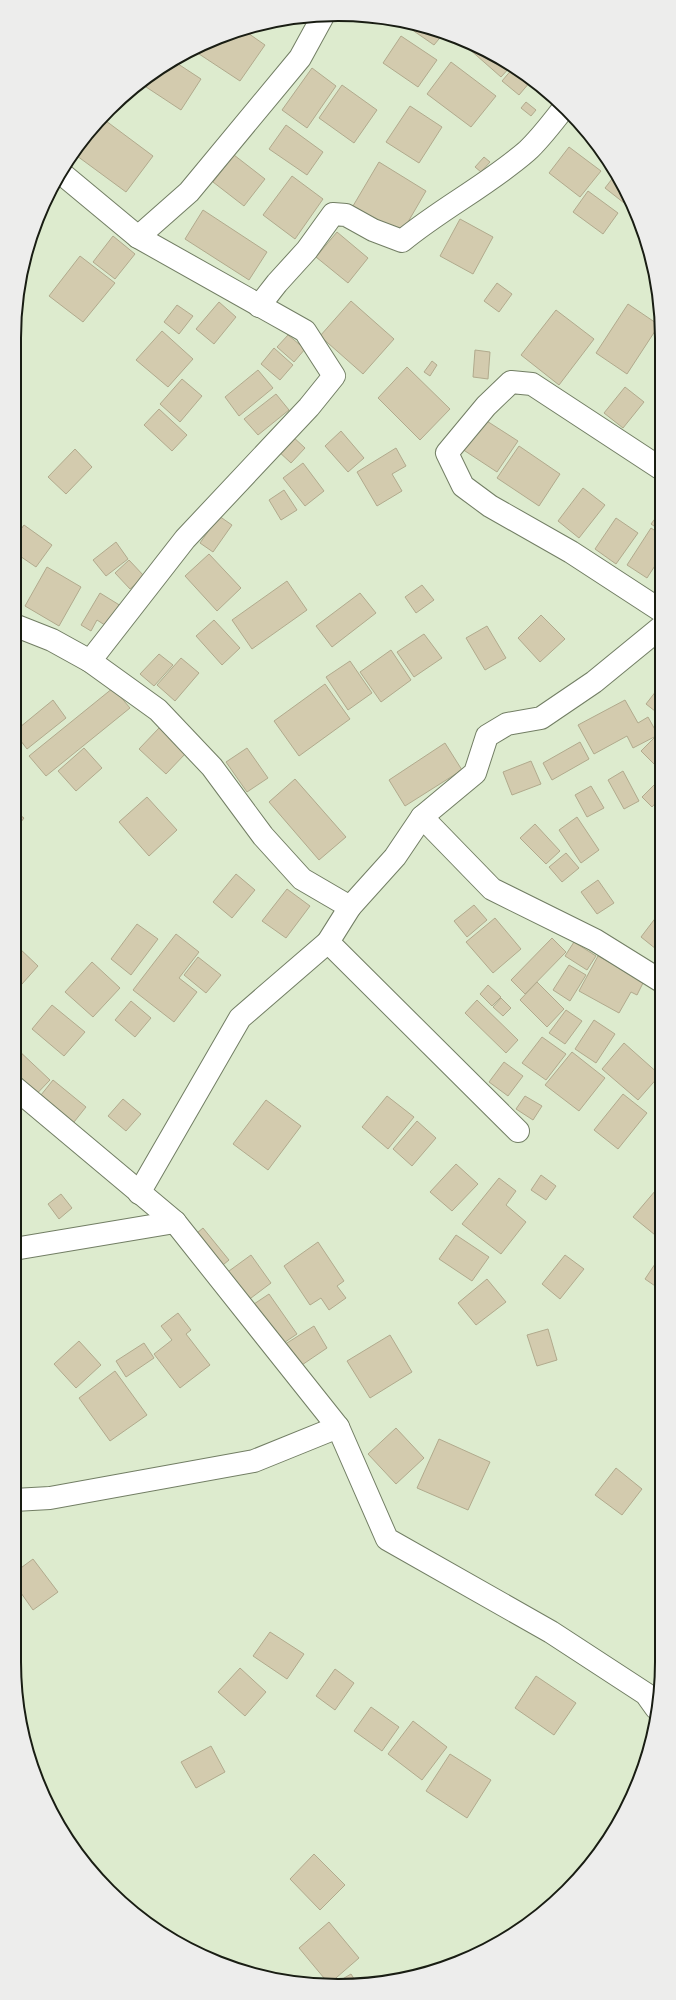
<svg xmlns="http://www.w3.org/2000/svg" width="676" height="2000" font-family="'Crimson Pro',serif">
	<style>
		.building { fill: #d3cbae; stroke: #b1aa8d }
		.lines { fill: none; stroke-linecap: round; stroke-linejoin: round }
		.minor-casing { stroke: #727e64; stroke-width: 24 }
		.tertiary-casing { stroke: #727e64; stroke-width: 24 }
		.minor { stroke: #fff; stroke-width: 22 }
		.tertiary { stroke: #fff; stroke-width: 22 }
		.rim { fill: none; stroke: #191d13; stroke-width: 2 }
	</style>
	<rect width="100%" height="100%" fill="#ddebce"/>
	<g class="building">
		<path d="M411,23L422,25L443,34L434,45L408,27Z"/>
		<path d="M242,29L265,45L240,81L193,50Z"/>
		<path d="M401,36L437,60L418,87L383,63Z"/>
		<path d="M471,45L500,58L511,66L501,77L468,48Z"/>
		<path d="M172,60L201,79L181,110L140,83Z"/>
		<path d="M451,62L496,96L471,127L427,94Z"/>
		<path d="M312,68L336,86L307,128L282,110Z"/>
		<path d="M513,68L530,82L519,95L502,81Z"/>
		<path d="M342,85L377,110L354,143L319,118Z"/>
		<path d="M526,102L536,110L531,116L521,108Z"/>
		<path d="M410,106L442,127L419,163L386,142Z"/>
		<path d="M102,118L153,156L126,192L73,153L81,141Z"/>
		<path d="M286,125L323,152L307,175L269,149Z"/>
		<path d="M569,147L601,171L580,197L549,173Z"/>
		<path d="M234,155L265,179L244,206L213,182Z"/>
		<path d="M484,157L490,162L481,172L475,167Z"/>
		<path d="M379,162L426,191L401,234L353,206Z"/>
		<path d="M615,175L629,195L633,210L605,188Z"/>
		<path d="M292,176L323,199L295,239L263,215Z"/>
		<path d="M588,191L618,213L603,234L573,212Z"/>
		<path d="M203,210L267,252L249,280L185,239Z"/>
		<path d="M460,219L493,237L473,274L440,256Z"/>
		<path d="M337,232L368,258L348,283L316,257Z"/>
		<path d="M113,236L135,254L115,279L93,262Z"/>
		<path d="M80,256L115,283L83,322L49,296Z"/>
		<path d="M497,283L512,294L499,312L484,301Z"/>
		<path d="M351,301L394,339L363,374L320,336Z"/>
		<path d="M219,302L236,317L214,344L196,329Z"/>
		<path d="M628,304L659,325L627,374L596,353Z"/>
		<path d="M177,305L193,316L179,334L164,322Z"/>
		<path d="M556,310L594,339L559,385L521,355Z"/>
		<path d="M162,331L193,359L168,387L136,360Z"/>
		<path d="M288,335L305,349L294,362L277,347Z"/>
		<path d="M274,348L293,365L280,380L261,364Z"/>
		<path d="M475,350L490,352L488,379L473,377Z"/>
		<path d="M432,361L437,365L430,376L424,372Z"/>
		<path d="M407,367L450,409L420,440L378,398Z"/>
		<path d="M258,370L273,388L239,416L225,397Z"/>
		<path d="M182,379L202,396L180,422L160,404Z"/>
		<path d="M625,387L644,402L623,428L604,413Z"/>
		<path d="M276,394L289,410L258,435L244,419Z"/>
		<path d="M159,409L187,435L172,451L144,425Z"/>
		<path d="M479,416L518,441L497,472L459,447Z"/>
		<path d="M341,431L364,458L348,472L325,446Z"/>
		<path d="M291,435L305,448L291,463L277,450Z"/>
		<path d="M519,446L560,474L539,506L497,478Z"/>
		<path d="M396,448L406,466L392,474L402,491L377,506L357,472Z"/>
		<path d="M75,449L92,467L66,494L48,477Z"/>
		<path d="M303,463L324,491L305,506L283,478Z"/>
		<path d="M583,488L605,505L579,538L558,521Z"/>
		<path d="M284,490L297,510L281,520L269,500Z"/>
		<path d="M660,512V530L651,524Z"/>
		<path d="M219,516L232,525L213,552L200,543Z"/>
		<path d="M616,518L638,533L616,564L595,549Z"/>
		<path d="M24,525L52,545L36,567L14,552V539Z"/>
		<path d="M651,528L660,534V558L647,578L627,565Z"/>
		<path d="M116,542L128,559L106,576L93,560Z"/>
		<path d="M209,554L241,588L217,611L185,576Z"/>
		<path d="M129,560L144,576L130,589L115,573Z"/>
		<path d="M47,567L81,587L59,626L25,606Z"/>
		<path d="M287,581L307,610L252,649L232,620Z"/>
		<path d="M422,585L434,600L416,613L405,597Z"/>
		<path d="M100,593L121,606L108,627L97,620L91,631L81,625Z"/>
		<path d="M360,593L376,613L332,647L316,626Z"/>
		<path d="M541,615L565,639L540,662L518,638Z"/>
		<path d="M214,620L240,648L222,665L196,636Z"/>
		<path d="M487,626L506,658L485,670L466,638Z"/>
		<path d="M424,634L442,658L414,677L397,652Z"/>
		<path d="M391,650L411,680L381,702L360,672Z"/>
		<path d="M159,654L173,665L154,686L140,674Z"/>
		<path d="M181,658L199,673L175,701L157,685Z"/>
		<path d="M350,661L372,693L348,710L326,677Z"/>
		<path d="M325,684L350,719L299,756L274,721Z"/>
		<path d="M660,686V715L646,704Z"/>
		<path d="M113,688L130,708L46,776L29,756Z"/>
		<path d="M53,700L66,718L27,749L14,732Z"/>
		<path d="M625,700L638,723L648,717L658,735L633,748L627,736L594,754L578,725Z"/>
		<path d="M159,728L186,753L166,774L139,749Z"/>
		<path d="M654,738L660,744V761L655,765L641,751Z"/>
		<path d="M580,742L589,759L552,780L543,763Z"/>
		<path d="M445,743L462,770L405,806L389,780Z"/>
		<path d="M84,748L102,768L76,791L58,771Z"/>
		<path d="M247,748L268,778L247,792L226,762Z"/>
		<path d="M531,761L541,784L512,795L503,772Z"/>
		<path d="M623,771L639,801L624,809L608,780Z"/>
		<path d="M295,779L346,837L319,860L269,802Z"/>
		<path d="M660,779V798L652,807L642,797Z"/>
		<path d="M591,786L604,808L587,817L575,795Z"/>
		<path d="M147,797L177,830L149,856L119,822Z"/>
		<path d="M14,811L24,818L14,831Z"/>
		<path d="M577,817L599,850L581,863L559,830Z"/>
		<path d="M535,824L560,851L546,864L520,838Z"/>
		<path d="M566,853L579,868L562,882L549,867Z"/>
		<path d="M236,874L255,890L232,918L213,902Z"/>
		<path d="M598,880L614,903L597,914L581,892Z"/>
		<path d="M287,889L310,906L286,938L262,921Z"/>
		<path d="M474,905L487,920L467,937L454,921Z"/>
		<path d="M660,912L661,953L641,937Z"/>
		<path d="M495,918L521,949L493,973L466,942Z"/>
		<path d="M137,924L158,939L131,975L111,959Z"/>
		<path d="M176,934L199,952L179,978L197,992L174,1022L133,990Z"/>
		<path d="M552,938L566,952L525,994L511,980Z"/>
		<path d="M574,942L596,956L587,970L565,956Z"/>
		<path d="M18,947L38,966L14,993V951Z"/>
		<path d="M598,956L644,981L637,995L631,992L619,1013L579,991Z"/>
		<path d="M198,957L221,975L206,993L184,975Z"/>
		<path d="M92,962L120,988L93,1017L65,992Z"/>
		<path d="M569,965L586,975L570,1001L553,990Z"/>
		<path d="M537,982L564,1009L547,1027L520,1000Z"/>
		<path d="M488,985L501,997L492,1006L480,994Z"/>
		<path d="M501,998L511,1008L503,1016L493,1007Z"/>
		<path d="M477,1000L518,1040L506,1053L465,1013Z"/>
		<path d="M131,1001L151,1018L135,1037L115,1020Z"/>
		<path d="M52,1005L85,1032L64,1056L32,1029Z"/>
		<path d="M566,1010L582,1021L565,1044L549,1033Z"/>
		<path d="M594,1020L615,1034L596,1063L575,1049Z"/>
		<path d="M542,1037L566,1054L546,1080L522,1063Z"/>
		<path d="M624,1043L660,1075L638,1100L602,1069Z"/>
		<path d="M16,1048L50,1080L24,1107L14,1097V1050Z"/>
		<path d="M572,1052L605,1078L579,1111L545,1085Z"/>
		<path d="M504,1062L523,1076L508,1096L489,1082Z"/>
		<path d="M53,1080L86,1107L62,1137L29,1110Z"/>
		<path d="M623,1094L647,1113L618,1149L594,1130Z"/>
		<path d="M387,1096L414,1117L388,1149L362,1127Z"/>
		<path d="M525,1096L542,1106L533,1120L516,1109Z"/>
		<path d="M123,1099L141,1114L126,1131L108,1116Z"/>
		<path d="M266,1100L301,1126L268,1170L233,1144Z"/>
		<path d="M417,1121L436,1138L412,1166L393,1149Z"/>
		<path d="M456,1164L478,1184L452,1211L430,1192Z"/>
		<path d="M541,1175L556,1186L546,1200L531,1190Z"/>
		<path d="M499,1178L516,1191L506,1205L526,1222L501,1254L462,1224Z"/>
		<path d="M661,1184V1238L660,1239L633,1217Z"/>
		<path d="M61,1194L72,1208L59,1219L48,1204Z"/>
		<path d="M203,1228L229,1260L212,1274L186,1242Z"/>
		<path d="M456,1235L489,1257L472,1281L439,1259Z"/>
		<path d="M318,1242L344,1281L337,1286L346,1298L329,1310L321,1298L310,1305L284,1266Z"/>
		<path d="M251,1255L271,1283L239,1307L218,1279Z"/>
		<path d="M565,1255L584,1269L560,1299L542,1284Z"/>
		<path d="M661,1255V1290L645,1279Z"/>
		<path d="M487,1279L506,1302L476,1325L458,1303Z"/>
		<path d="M269,1294L297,1334L269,1353L242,1312Z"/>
		<path d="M178,1313L191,1330L186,1334L210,1365L180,1388L154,1354L172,1340L161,1326Z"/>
		<path d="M314,1326L327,1348L293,1371L279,1348Z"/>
		<path d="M548,1329L557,1360L537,1366L527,1335Z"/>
		<path d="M390,1335L412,1372L370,1398L347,1361Z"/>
		<path d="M79,1341L101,1365L76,1388L54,1364Z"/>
		<path d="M144,1343L154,1358L126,1377L116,1361Z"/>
		<path d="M115,1371L147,1415L110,1441L79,1398Z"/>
		<path d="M396,1428L424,1458L396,1484L368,1454Z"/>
		<path d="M439,1439L490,1462L468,1510L417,1488Z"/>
		<path d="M616,1468L642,1489L622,1515L595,1495Z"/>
		<path d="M33,1559L58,1592L33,1610L14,1583V1573Z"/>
		<path d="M270,1632L304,1654L287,1679L253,1656Z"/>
		<path d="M240,1668L266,1692L245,1716L218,1692Z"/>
		<path d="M335,1669L354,1683L335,1710L316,1696Z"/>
		<path d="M536,1676L576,1703L554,1735L515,1708Z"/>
		<path d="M371,1707L399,1727L382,1751L354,1731Z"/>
		<path d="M413,1721L447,1747L422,1780L388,1754Z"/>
		<path d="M211,1746L225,1772L196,1788L181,1762Z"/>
		<path d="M450,1754L491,1780L467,1818L426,1791Z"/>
		<path d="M314,1854L345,1885L320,1910L290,1879Z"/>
		<path d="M329,1922L359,1958L329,1984L299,1948Z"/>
		<path d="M351,1974L358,1985L334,1984Z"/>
	</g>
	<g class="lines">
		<defs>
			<g id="minor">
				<path d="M61,173L138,237L305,331L334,376L309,407L185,539L90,661"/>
				<path d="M138,237L189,192L300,58L323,16"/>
				<path d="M259,306L277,283L307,250L333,214L346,215L373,230L402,241C442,208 488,185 527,151C540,139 552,123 563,109"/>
				<path d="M660,468L532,384L511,382L486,406L447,453L463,486L490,506L571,552L660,610"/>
				<path d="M14,625L52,640L90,661L158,710L212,767L263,836L302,879L350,907"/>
				<path d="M422,817L492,889L595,940L661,981"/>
				<path d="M328,942L518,1131"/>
				<path d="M139,1193L240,1018L328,942L350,907L395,857L422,817L475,773L487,736L507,724L541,718L594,682L660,628"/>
				<path d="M14,1249L175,1222"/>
				<path d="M14,1500L50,1498L254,1461L338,1427"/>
			</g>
			<path id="tertiary" d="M14,1087L175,1222L338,1427L387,1539L551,1632L646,1694L656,1708"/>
		</defs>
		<use href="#minor" class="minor-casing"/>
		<use href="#tertiary" class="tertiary-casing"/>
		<use href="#minor" class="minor"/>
		<use href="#tertiary" class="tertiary"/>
	</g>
	<path d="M0 0H676V2000H0ZM338 21H338A317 317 0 0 1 655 338V1662A317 317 0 0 1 338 1979H338A317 317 0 0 1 21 1662V338A317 317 0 0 1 338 21Z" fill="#ededec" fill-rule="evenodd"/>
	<path class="rim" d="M338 21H338A317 317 0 0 1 655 338V1662A317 317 0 0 1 338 1979H338A317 317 0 0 1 21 1662V338A317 317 0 0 1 338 21Z"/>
</svg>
